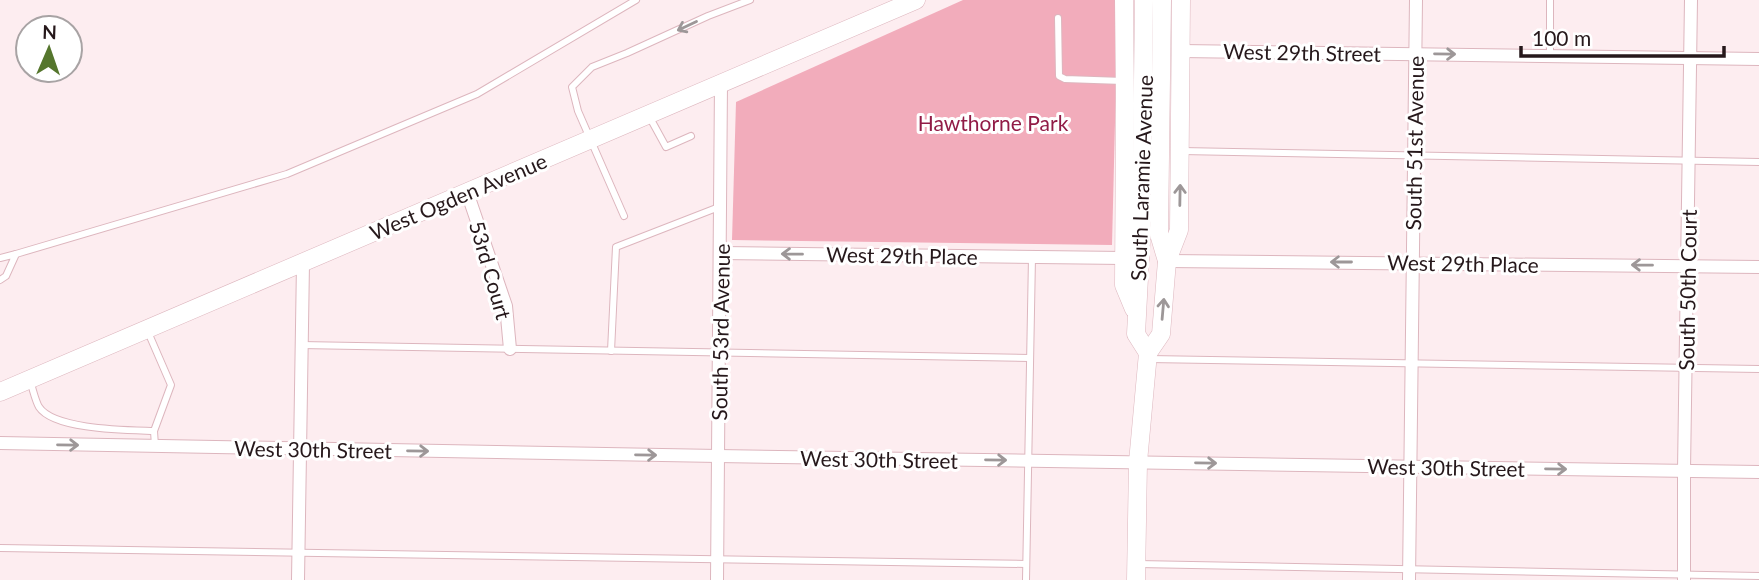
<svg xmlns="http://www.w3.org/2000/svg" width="1759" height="580" font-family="Lato,sans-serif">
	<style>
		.green { fill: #f2acbb }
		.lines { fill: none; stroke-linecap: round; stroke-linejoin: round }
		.service-casing { stroke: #ddb6be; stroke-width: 8 }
		.minor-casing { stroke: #ddb6be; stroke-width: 14 }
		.secondary-casing { stroke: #ddb6be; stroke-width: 19 }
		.service { stroke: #fff; stroke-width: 6 }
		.minor { stroke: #fff; stroke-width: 12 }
		.secondary { stroke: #fff; stroke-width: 18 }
		.oneway { stroke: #9d9798 }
		.labels { text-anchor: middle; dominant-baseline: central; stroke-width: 6; stroke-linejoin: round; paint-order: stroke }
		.street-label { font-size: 21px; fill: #26181b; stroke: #fff }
		.park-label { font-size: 21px; fill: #911b46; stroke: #fff }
	</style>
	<rect width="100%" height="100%" fill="#fdedf0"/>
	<path class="green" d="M963,0H1118L1112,245L732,240L736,102Z"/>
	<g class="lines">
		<defs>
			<g id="service">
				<path d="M1058,18L1059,76L1065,79L1123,81"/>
				<path d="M1550,56V0"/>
				<path d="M649,116L666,147L691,136"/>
				<path d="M1182,151L1759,162"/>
				<path d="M624,216L578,111L572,87L592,67L627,53L708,16L750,0"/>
				<path d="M16,254L287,174L477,94L636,0"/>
				<path d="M0,258L16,254L6,276L0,280"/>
				<path d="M148,332L171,385L154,431"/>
				<path d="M301,345L1030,358"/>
				<path d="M611,351L616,247L719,207"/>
				<path d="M1149,359L1759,369"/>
				<path d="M30,381C33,389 35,400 39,407C54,430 128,430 154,431L155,446"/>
				<path d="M0,548L1026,564"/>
				<path d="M1138,564L1759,576"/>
				<path d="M1026,580L1032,257"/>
			</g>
			<g id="minor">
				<path d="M1181,51L1759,59"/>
				<path d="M467,192L506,306L510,349"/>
				<path d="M721,253L1124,258"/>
				<path d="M1167,261L1759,267"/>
				<path d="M0,443L718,456L1759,472"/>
				<path d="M298,580L303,263"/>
				<path d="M717,580L721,83"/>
				<path d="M1409,580L1416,0"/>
				<path d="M1684,580V470L1691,0"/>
			</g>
			<g id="secondary">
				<path d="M1124,0L1125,103L1124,285L1134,309"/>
				<path d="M1144,0L1141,240L1136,334L1148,353"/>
				<path d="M1167,261L1179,230L1181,0"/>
				<path d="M0,392L916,0"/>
				<path d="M1136,580L1138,462L1148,353L1161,334L1167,261L1159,234L1162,0"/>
			</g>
		</defs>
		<use href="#service" class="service-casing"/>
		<use href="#minor" class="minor-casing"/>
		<use href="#secondary" class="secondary-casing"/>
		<use href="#service" class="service"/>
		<use href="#minor" class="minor"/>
		<use href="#secondary" class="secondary"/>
	</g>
	<defs><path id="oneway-shaft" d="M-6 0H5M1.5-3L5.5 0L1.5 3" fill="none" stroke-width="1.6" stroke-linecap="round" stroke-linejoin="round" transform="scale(1.75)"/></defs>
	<g class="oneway">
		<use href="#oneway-shaft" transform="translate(687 26) rotate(155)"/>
		<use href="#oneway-shaft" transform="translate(1445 54) rotate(1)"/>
		<use href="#oneway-shaft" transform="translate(1180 195) rotate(-89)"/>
		<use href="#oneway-shaft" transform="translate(792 254) rotate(-179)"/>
		<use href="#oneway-shaft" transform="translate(1341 262) rotate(-180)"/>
		<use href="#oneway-shaft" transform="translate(1642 265) rotate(-179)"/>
		<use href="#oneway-shaft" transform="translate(1163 309) rotate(-85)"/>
		<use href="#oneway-shaft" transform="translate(68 445) rotate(1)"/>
		<use href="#oneway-shaft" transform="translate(418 451) rotate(1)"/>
		<use href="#oneway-shaft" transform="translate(646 455) rotate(1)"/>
		<use href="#oneway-shaft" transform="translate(996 460) rotate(1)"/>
		<use href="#oneway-shaft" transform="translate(1206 463) rotate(1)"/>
		<use href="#oneway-shaft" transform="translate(1556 469) rotate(1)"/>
	</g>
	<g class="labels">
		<g class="street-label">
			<text transform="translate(1302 52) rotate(1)">West 29th Street</text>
			<text transform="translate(1414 143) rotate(-89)">South 51st Avenue</text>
			<text transform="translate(1141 178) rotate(-88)">South Laramie Avenue</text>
			<text transform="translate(458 196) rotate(-23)">West Ogden Avenue</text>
			<text transform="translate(902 255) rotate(1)">West 29th Place</text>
			<text transform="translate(1463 263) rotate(1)">West 29th Place</text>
			<text transform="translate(491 270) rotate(74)">53rd Court</text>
			<text transform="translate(1687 290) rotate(-89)">South 50th Court</text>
			<text transform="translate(720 332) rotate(-89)">South 53rd Avenue</text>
			<text transform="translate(313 449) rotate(1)">West 30th Street</text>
			<text transform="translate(879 459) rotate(1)">West 30th Street</text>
			<text transform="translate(1446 467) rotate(1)">West 30th Street</text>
		</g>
		<g class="park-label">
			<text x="993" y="122">Hawthorne Park</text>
		</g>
	</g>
	<g transform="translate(49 49) rotate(2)"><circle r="33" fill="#ffffff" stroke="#a8a3a4" stroke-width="2"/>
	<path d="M0-5L12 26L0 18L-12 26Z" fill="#55762d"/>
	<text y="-10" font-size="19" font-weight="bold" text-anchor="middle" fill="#26181b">N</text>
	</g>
	<path d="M1521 46v10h203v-10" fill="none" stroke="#26181b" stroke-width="3.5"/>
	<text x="1532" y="46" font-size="21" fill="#26181b" stroke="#ffffff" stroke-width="5" paint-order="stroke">100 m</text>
</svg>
